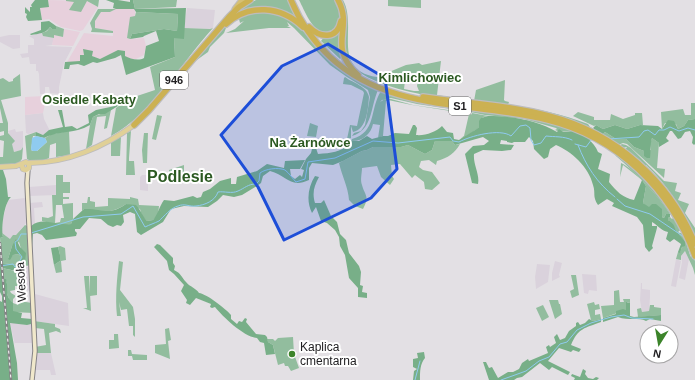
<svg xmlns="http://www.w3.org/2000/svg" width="695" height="380" font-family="Arial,sans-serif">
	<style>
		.built { fill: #dad2dc }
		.industrial { fill: #e7d0dc }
		.green { fill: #92bd9e; fill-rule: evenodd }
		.forest { fill: #78af88 }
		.water { fill: #8fcbf0 }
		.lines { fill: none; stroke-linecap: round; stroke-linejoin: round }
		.stream { stroke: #8fcbf0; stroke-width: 1 }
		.secondary-casing { stroke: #858386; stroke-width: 5.5 }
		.primary-casing { stroke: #bdbcbd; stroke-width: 6 }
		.trunk-casing { stroke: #bdbcbd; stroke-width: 7 }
		.motorway-casing { stroke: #bdbcbd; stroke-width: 8 }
		.secondary { stroke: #f0e8cb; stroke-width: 3.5 }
		.primary { stroke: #e0d097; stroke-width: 4.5 }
		.trunk { stroke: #d6c074; stroke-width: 5 }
		.motorway { stroke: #ccb152; stroke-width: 5.5 }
		.rail-casing { stroke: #848285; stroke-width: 2.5 }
		.rail { stroke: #fff; stroke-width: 1; stroke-dasharray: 3; stroke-linecap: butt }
		.marked { fill: #1d4ed8; fill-opacity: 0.2; stroke: #1d4ed8; stroke-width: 3; stroke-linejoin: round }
		.poi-dot { fill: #3c842a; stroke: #fff; stroke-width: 1.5 }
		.labels { text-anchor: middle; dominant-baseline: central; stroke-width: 4; stroke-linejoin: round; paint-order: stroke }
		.shield { fill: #fff; stroke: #646465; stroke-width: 1 }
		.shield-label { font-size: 11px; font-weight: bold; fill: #222123 }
		.street-label { font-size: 12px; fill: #222123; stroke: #fff }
		.poi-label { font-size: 12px; fill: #222123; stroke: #fff; text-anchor: start }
		.neighbourhood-label { font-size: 13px; font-weight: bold; fill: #2b5921; stroke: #fff }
		.district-label { font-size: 16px; font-weight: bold; fill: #2b5921; stroke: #fff }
	</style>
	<rect width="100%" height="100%" fill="#e3e0e4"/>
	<g class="built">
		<path d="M187,8L215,10L213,28L210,29L184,28Z"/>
		<path d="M42,33L44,36L54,38L52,45L45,46L72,47V48L64,63L59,87V94L50,93L49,87H45V94H40L39,74L38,71H36V64H30L29,57L22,58L20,54L28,53V45H34V39L29,36Z"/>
		<path d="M9,35H20V48L13,49L0,42V37Z"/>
		<path d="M43,113L44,119L50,131L43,135L36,132L28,134L26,133L25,115Z"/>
		<path d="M15,129L16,132L23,131V147L21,150L14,152L8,131Z"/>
		<path d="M142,175H148V191L140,190V177Z"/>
		<path d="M56,185V195L29,196V187Z"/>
		<path d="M25,198L26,223L16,235L10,239L2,233L3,218L8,200Z"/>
		<path d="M42,202L43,207L34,208L35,224L31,225L29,203Z"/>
		<path d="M685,251L689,259L685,280L679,278L682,262L681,256Z"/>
		<path d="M676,259L681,261L676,287L671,286Z"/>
		<path d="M555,261L562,263L559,275L560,277L552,281V273Z"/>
		<path d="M537,264L550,265L548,282L536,289L535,277Z"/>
		<path d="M27,266L29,269L30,291L26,290L16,271L17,269L19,268L21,270Z"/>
		<path d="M582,274L596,275L597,291L589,290L588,294L584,293Z"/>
		<path d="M641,283H642V289L650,290V297L649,311L642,312L640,300Z"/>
		<path d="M35,294L68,303L69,326L34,321L33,295Z"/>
		<path d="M32,319L34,343H15V345L10,322L27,325Z"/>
		<path d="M36,353H51L56,375H51L50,370H35Z"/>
	</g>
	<g class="industrial">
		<path d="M48,0L87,1L98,7L83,30L80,31L61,27L49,19L42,20L40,7H49Z"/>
		<path d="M116,9H135V16L127,38L130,39L144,38L146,46L144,55L136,59H129L118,51L100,59L92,56L83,50L84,55L80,62H67L84,33L113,36V31L95,28V21L101,12H110Z"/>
		<path d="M64,29L80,32L73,46L52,45L54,35L63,37Z"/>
		<path d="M44,96L45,104L43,113L25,115V97Z"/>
	</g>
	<g class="green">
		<path d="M66,0H99L98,7L87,1L81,12L69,10L74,2L66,1Z"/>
		<path d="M133,0H177L176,7L135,9Z"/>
		<path d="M256,0H289L302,26L268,9L230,19L243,7Z"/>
		<path d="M299,0H335C350,25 327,49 310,26C319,33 326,39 337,28H335C316,43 306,13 299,0Z"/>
		<path d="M340,0H343C358,27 330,70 377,77L406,65L419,63L422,65L441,61L437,95L474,101L476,90L505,80L504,100L505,101L509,102L508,105C536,108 562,114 588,124L590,127L598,131L597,132C581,124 563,116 546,112C501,103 363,100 344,55C342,50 343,44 343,39C342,26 341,13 340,0ZM406,73H419L417,86L419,91H414L404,89Z"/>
		<path d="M388,0H421V8L388,6Z"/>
		<path d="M98,9H116L110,12H101L95,21V28L113,31V33L91,32L92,29L90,23Z"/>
		<path d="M260,10C297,10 304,37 328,59C342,72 360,83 378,90C370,108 373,130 352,136L354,133L361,131L365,125L370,97L368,90L347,77L330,65L294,28L287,22L289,26H287L291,28H269L226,33L235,29L244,21L240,23L239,19H237L226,28L224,33L210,47L208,52L194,62L193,60L229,23C239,15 249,12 260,10Z"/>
		<path d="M136,12L178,14L177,31L164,29L132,34L130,39L127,38L130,17L135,16Z"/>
		<path d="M341,25L342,57L340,59L321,41L324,37Z"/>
		<path d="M56,26L64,29L63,37L54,35V38L43,36L42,33L47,31L50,27L52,29H56Z"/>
		<path d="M184,28L210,29L213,28C181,63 153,113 111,136L116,108L126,101L125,100L155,90L150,67L175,57L174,38H184Z"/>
		<path d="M20,74L21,96L1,100L8,123V133L15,141L12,144L14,152L21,150L23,147L22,159L18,164L0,165V157H3L4,141L0,140V136L4,135V131L0,132V123H3L0,108V79L3,78L9,82L13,81V79Z"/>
		<path d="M345,77C353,83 367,86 369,97C368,109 367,129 353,132L351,126V138L347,139L350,125L357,126L364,93L363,91L351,85L343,84L344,78Z"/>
		<path d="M381,91L453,108L452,109L417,104L391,98L382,100L380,102L385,99H391L413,105L469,113L471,115L472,113L488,116L483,117L479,123V127C477,130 465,137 461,138L464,136L469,114H465L464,115L457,114V112L412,105L388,100L386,101L383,136L378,138L380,125L373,124C371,134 362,142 351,141L352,139C377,132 369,110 381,91Z"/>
		<path d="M691,103H695V119L688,120L684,126L678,129L676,124L665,123L662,129L661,112L683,109L685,115H691Z"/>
		<path d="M455,107L513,114L557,124L591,138L590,141C586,137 578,132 572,131C565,131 561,133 555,130L557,129L556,128L524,119L485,115L456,109Z"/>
		<path d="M111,110L107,128L104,129L106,116L97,117L92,145L86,149L90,125L93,117C99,114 105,113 111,110Z"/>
		<path d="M578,112L594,117V120H610L611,114L623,119L635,115V113H642L643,125H640L627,129L615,125L603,129L596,125L594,126L573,116Z"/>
		<path d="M157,115L162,116L156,140L152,139Z"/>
		<path d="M310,123L318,126L316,137L307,136Z"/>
		<path d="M69,131L70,155L56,157V143L50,145L49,158L47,159V160L33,162L27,159L25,136L36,132V136H33L31,150L33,151H37L47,142L45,138L52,134Z"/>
		<path d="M131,131L129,158V161H134L135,175H126L127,133Z"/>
		<path d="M605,132L616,139H626L634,147L644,151L651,150L650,144L652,138L659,143L657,168L665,169L664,178L627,144L623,143L618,145L602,135Z"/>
		<path d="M144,133H148L147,163H143L142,150Z"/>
		<path d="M121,137L120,156H111V142Z"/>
		<path d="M435,141H452L455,145L460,144C455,153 448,158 437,161L436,165L429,160L421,161L419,167L423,170L432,172L440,183L432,190L425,189L424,182L415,175L412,178L400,164L391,165L392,176L394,179L390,185L381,177L377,166L362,168C362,173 360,180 362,185C365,196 370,196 363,209L355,206L349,200C348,187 342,176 339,163L362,151L367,150L373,147H401L408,145L425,154L432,150Z"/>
		<path d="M622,144L626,145L631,148L664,181L677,183L675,191L681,193L678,200L689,204L685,213L695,228V240L690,229L691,227H689L672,199L674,198C666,186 657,175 646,165L644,166L625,150L627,147L622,148L619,146Z"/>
		<path d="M614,153L618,156L620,155L654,187L682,229L678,232L680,233H683L690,255L691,257L693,256L695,261V275L693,268L685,251L681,256V260L676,259L678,252H680L685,241C683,238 680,236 678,233C674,229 675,224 668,220V218L670,217L672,219L673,218C656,193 638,175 616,156Z"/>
		<path d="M621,163C634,168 663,202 670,214H666L664,218L646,206L643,203L646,186L642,180L623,165L620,177Z"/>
		<path d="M184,165V178L174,181V174H169V170Z"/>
		<path d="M56,175H63V182H70V193H63V197H69V199H63V204L73,203V219L71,224L63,226L42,221V217L48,218L53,216L52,195H56ZM56,205H62L64,218H61L60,222L55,223Z"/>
		<path d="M88,197H90V201L95,202V207L108,206V198L130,199V197L138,199L139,205L159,206L158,215L153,220L147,221L142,216L140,209L126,204C110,215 102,211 84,209L82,211V203H87Z"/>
		<path d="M25,225L27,226L30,246L29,265L27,266L24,265L19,268L25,262L19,242L12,246L8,259L13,255L19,254L21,258L17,265L2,263L0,238L3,237L2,233L10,239L13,235H16Z"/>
		<path d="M60,246L65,248L66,260L61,261L62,272L56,273L54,265L60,261V255L58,247Z"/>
		<path d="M119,261L123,262L120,290L133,307L135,319V337L133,335V326H129L127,309L121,310L119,302L121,316H117C115,297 117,279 119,261Z"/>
		<path d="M2,268C19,272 18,270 24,286H15V290L10,291L11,293L16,296L13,299V303L18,305L20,301L32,303L33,313L13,312L7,293V282L3,279Z"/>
		<path d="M571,275H576L579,295L572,298L570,291L574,289Z"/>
		<path d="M84,276H89L91,311L83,308H87Z"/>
		<path d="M90,276H97V295L90,296Z"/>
		<path d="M619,290L620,302H624L623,299H630V303L627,302L626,310L603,318L601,306L614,305V291Z"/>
		<path d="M549,300H558L559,304H560L562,314L555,319Z"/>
		<path d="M594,302L595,305L599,304L600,309L595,310V315L600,314L601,319L593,321L591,320L587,304Z"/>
		<path d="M543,305L549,317L542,321L536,308Z"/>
		<path d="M650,305H654V307L661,308V315L638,317L637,309L641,308L642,312L649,311Z"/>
		<path d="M34,321L55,324V327L60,329L61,333L56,331L49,333L51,353H36L35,347L46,345L44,329L35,328Z"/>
		<path d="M169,328L171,340L168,341L170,359L155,353V345L166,344L165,329Z"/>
		<path d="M114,334H118L119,348L109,349V340H114Z"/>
		<path d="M293,337L294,354L299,368L291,371L288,366H285L284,363L278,365L273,345L268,342L267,339H273L275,341L278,338Z"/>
		<path d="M128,350H131L132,354L147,355V360H133L132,356H128Z"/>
	</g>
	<g class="forest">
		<path d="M35,0H48L49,7L40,8L42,20L28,21L26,17L27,14L25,13V7L30,12V7H32L31,5Z"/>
		<path d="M106,0H118L130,2V0H133L135,9L186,8L184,39L174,38L175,57L126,75L121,55L115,58L97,63L93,62L84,66L78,64L70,65L69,69H64L65,62L80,61V55H84L83,49L93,51L92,56L100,59L118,50L125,51V56C130,59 139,61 144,58L146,46L159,41L156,31L144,36L143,37L130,39L132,34L164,29L177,31L178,14L136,12L134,9H116L113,8L114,3Z"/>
		<path d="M49,21L56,26V29H52L50,27C46,33 39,34 31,35L30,34L41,30V22Z"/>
		<path d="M125,100L126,101L105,114H99L93,117L90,125C86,127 82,129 78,130C65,133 56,132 44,138L36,136V132L43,135L49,130L63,127L58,110H62L65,127L72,126L77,129L89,123L88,115L96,110L115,106Z"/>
		<path d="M488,116C511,116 537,120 557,132L559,129L563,132C566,132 570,131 573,131C583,133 594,142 598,152L602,154L598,169L610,174L609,182C616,191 623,198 634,200L642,180L646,186L643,203L649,207L652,204H656L662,209V217L664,218L666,214H670V217L668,218V220C676,224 674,229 678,233C680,236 683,238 685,241V246L682,247L680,253L678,252L681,244L674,239L670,242L666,239L668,232C660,230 659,226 652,222V226H657V228L652,246L653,248L649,252L645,247L643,225L637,217L612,206L614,203L607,199L598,205C592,196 596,194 593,185C589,167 571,151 556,145L550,149L548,157L544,159L534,149L533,141L529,137L525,142H514L512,143L507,142V141L501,140L500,144L514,145L511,150L502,151L483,150L474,154C473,165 480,174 478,184L472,183L465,154L473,146L484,145L489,141L483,137L455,145L452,141H435L432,150L425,154L408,145L401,147H373L367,150L362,151L343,161L333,165L312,163L309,168V180C290,189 287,175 270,171L263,176L261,183L257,186L242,195L234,197L223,195L217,201L208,207L184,206L171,209L163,222L141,235L137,232L135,214L130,212L123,215L124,222L121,226L117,225L113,227L108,225L101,219L89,218L80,229H75V231L77,233L76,236L46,240L42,235L37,233L33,234L32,246H31V226C43,216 55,226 71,224L73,219L84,209C103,208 107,217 126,204L136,205C141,210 142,216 147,221L153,220C158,214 159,207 164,200L174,201L193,196L197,198L201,197L203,192L210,189L220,181L231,178V184H236L237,177L257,171L267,164L284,168L285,161L305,160L300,169H290L291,176L295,179L300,175L302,177L304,170L301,169L306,159L311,153L312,149L316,148L318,154C332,153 339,152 351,144L350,141H359L367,136L372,139L383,136H388L395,133L409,134L413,125H415L417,128L416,135C425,136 436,132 442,126L447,132L453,133L454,139L459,140C464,136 475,131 479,127V121L481,118Z"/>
		<path d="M695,119V144L694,145L692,143L693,137L690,131L685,132L681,138L678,139L672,131H670L666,138L669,141L659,147V143L652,138C650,145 651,151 650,158H647L644,156V151L634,147L626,139H616L605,132L602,135L593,128L596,125L603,129L615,125L627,129L640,125L658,126L662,129L668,120L674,121L678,129L684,126L688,120Z"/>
		<path d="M0,170H3L6,179L8,197H11C4,203 1,228 3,237L0,238Z"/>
		<path d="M315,176L319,177C314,186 312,193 315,203H321L324,200L331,216L337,222L340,234L346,240L349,253L359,266L361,272L360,285L363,286L362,292L367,293V298L358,297V288L349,278L345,255L340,246L339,237L335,230L327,223L321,221L316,207L312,213C306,201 308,187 315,176Z"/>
		<path d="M16,239L20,247L26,253L25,262L16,271L2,268L3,279H6C9,288 4,296 13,303V311L22,313L21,318L32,319L31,324L27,325L10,323L17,363L18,380H0V301L2,302V296L0,292V247L2,263L17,265L21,258L19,254L13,255L10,260L8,259L12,246Z"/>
		<path d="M157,244L160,245L173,258V263L175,266L174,270C182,274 181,277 186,282C190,287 196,288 199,293C207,294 226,309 231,315V319L237,324L239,321L242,322L245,318L247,319L246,322L256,334L265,335L267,337L268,342L273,345L275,354L266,355L264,343L260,342L257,338C244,337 223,317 215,307L212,308L210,307L211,304L196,298L190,305L186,303L187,300L181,291L184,285L174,274L169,270L167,261L154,247Z"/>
		<path d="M58,247L60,255V261L54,265L51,248Z"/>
		<path d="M626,302L630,303V316L634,317L661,315V321L650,319L646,321C639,317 628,321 618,317L603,322V318L616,314V311L623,309L626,310Z"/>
		<path d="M589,319L593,321L601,319V322C585,328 578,328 571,345L581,349L579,352L573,350L571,352L559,348L548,361L570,372L568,375L552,367L549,370L540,363L522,377L517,378L514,380H489L483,362H486L489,368L492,367L498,378L508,372H513L519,369L522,363L528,359L529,361L548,353L546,347L549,345L550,347L556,343L554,337L557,334L560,340L565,338L569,331L576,326V323L578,322L580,325L585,323Z"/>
		<path d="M424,352L425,358C420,364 420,371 420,380H413L414,371L417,369L413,367V359L418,358L417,353Z"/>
		<path d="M583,369L586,371L585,374L588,378L593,379L596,377L599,378L597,380H574L575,378L571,376L572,374L580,377Z"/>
	</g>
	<path class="water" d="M36,136L45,138L47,142L37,151H33L31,150L32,138Z"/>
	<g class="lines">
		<g class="stream">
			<path d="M601,134L608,139L639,137L644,131L648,130L655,135L659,130H664L670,127L679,131L688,128L695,130"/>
			<path d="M575,144L586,147L592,139"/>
			<path d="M578,145C586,166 597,183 615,197"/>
			<path d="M617,199L625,206L650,214L684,237"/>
			<path d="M31,233L83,217L121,214L133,206L145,227C149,225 155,223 159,221C163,217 172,207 178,206C185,203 189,207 196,206C205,205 215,201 218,192C224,191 232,194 238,191C245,188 248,184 256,184L259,181L260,173C265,169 278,167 285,170C289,173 293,179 296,182L305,179L308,162L335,158L373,141L398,143L450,137L453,141L459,142C470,136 500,128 511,136L520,126L526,125L530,128L531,140L534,145L541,143L546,136C554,137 564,136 572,140"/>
			<path d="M0,266L13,264L15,267L17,266L22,257L16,249L15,242L18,240L21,234H27"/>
			<path d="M415,380L420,361"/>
			<path d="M501,380L526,371L539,361L549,357L560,344L567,342L577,330L591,323L611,317L624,315L632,318L653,319"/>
		</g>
		<defs>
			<path id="secondary" d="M28,169L27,183L35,351L32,380"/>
			<g id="primary">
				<path d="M29,163C67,163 104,147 134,125"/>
				<path d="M0,167L16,166L26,162L29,164V168L26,170L23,169L22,166V164"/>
			</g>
			<path id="trunk" d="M235,9L242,0"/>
			<g id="motorway">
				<path d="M291,0C300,22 313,41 330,57C390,113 474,101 548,120C617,137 671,189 695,256"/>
				<path d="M338,0C354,29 326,46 358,75"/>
				<path d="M226,24C249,3 281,6 303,27"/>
				<path d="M309,27C320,38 337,40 341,21"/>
				<path d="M423,97C464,103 510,105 549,116C615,133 670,181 695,244"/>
				<path d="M134,125L149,110L229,17L239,7L250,0"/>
			</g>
		</defs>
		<use href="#secondary" class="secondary-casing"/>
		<use href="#primary" class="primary-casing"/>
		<use href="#trunk" class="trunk-casing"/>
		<use href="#motorway" class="motorway-casing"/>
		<use href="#secondary" class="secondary"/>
		<use href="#primary" class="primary"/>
		<use href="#trunk" class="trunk"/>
		<use href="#motorway" class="motorway"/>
		<defs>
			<path id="rail" d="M0,243L11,380"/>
		</defs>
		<use href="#rail" class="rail-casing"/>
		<use href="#rail" class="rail"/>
	</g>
	<path class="marked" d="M328,44L385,78L397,169L371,198L284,240L258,187L221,135L282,66Z"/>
	<circle class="poi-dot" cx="292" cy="354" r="4"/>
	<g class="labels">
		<g class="shield">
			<rect x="160" y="71" width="28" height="18" rx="3"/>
			<rect x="449" y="97" width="22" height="18" rx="3"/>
		</g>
		<g class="shield-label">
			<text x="174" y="80">946</text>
			<text x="460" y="106">S1</text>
		</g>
		<g class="street-label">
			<text transform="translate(21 282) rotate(-93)">Wesoła</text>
		</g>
		<g class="poi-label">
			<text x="300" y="347">Kaplica<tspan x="300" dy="14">cmentarna</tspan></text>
		</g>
		<g class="neighbourhood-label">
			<text x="420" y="77">Kimlichowiec</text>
			<text x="89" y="99">Osiedle Kabaty</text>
			<text x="310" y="142">Na Żarnówce</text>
		</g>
		<g class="district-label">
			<text x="180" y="176">Podlesie</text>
		</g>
	</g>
	<g transform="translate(659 344) rotate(191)"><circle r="19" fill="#ffffff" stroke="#a7a6a7"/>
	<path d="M0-3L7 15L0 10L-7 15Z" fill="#3c842a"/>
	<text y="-6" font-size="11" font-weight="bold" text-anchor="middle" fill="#222123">N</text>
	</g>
</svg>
